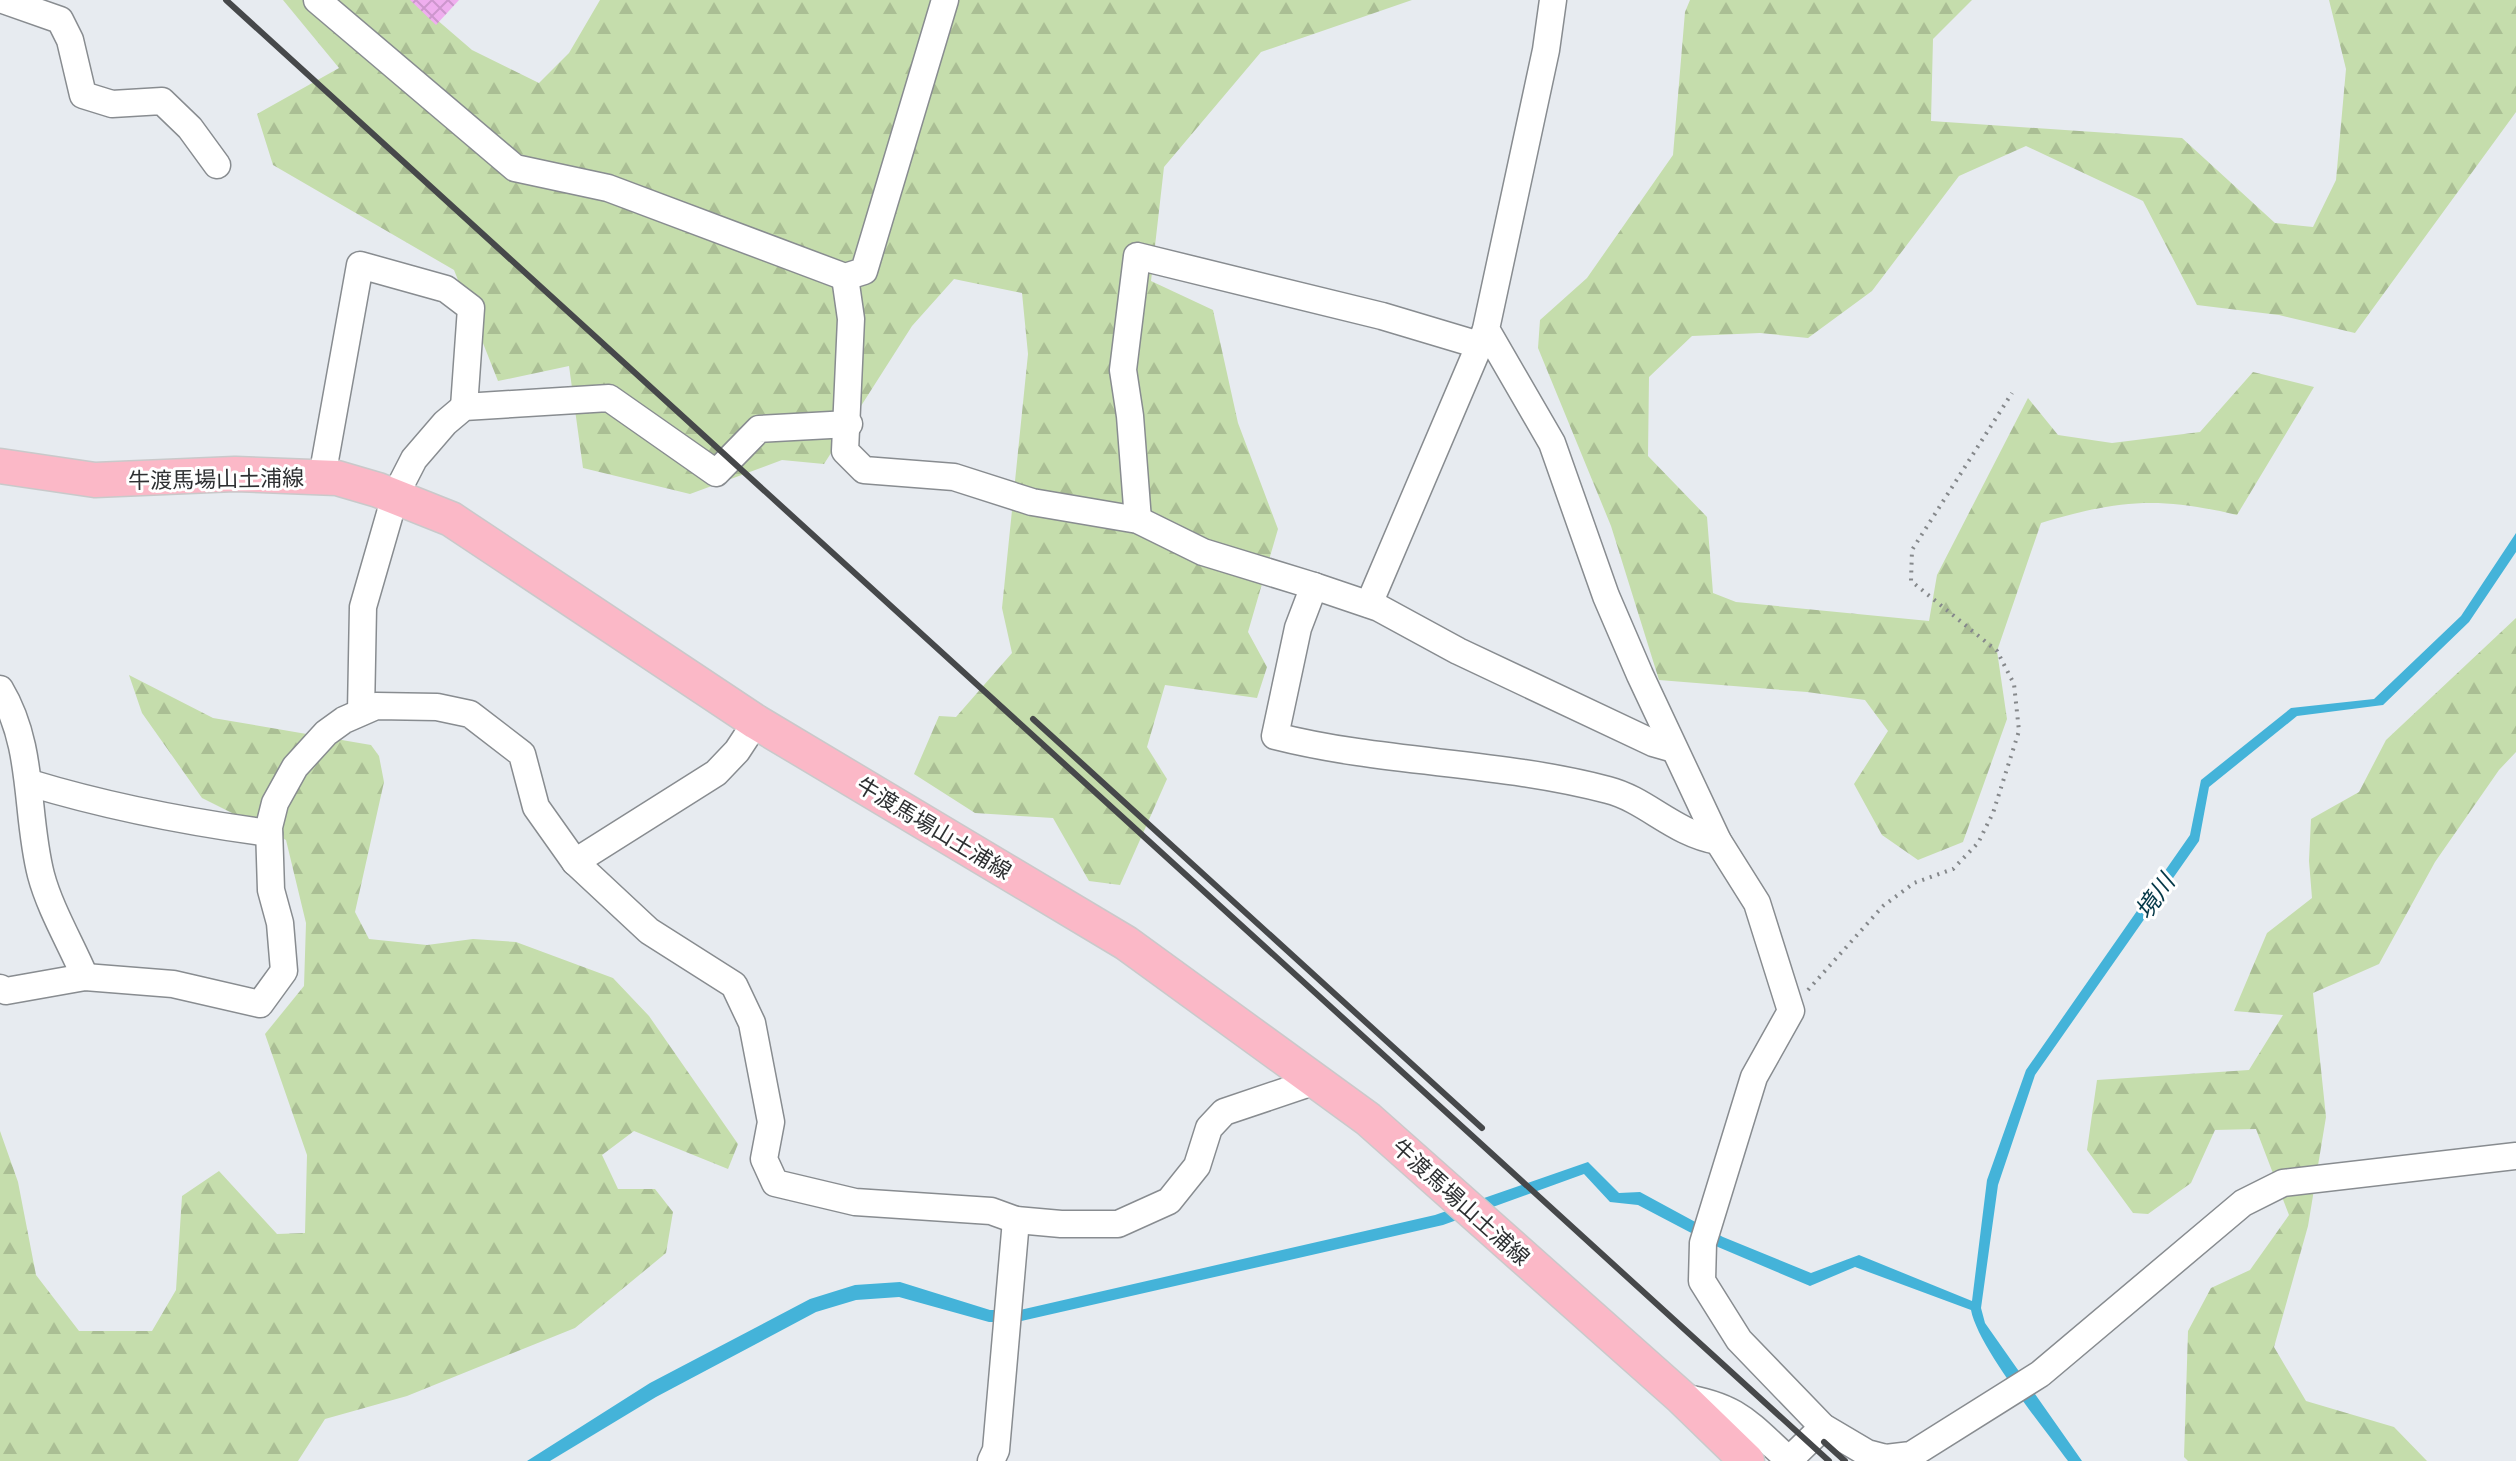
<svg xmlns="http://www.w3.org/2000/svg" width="2516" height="1461" font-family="Manrope,'Noto Sans JP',sans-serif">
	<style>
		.forest { fill: url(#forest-firs) }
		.water { fill: #44b3d9 }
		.building { fill: url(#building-cross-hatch) }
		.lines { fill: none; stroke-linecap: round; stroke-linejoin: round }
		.minor-casing { stroke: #888c90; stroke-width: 29 }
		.major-casing { stroke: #c9c9ca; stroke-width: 37 }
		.path { stroke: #85888b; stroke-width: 4; stroke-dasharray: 2 6; stroke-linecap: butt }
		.minor { stroke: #fff; stroke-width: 26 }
		.major { stroke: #fbb8c7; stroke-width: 34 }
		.rail { stroke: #46484a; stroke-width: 6 }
		.labels { text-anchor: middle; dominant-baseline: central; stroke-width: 6; stroke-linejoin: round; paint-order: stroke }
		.street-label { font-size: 22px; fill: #2e3032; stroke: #fff }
		.water-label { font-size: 24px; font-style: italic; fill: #043848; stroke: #fff }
	</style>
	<defs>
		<pattern id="forest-firs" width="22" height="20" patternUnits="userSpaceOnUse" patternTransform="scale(2)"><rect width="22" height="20" fill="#c5ddac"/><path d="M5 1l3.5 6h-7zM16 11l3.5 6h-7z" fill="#aabe94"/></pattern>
		<pattern id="building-cross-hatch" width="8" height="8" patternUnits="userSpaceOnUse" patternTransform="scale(2)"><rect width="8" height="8" fill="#efaeee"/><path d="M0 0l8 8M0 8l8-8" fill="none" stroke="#cd96cd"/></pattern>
	</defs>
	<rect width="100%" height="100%" fill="#e7ebf0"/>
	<g class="forest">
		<path d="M283,0H414L472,50L539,83L569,53L600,0H1412L1261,52L1164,167L1151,281L1213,310L1238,423L1278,529L1248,632L1267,667L1257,698L1165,685L1147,747L1167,779L1120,885L1089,881L1053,818L975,813L914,774L939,716L956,717L1012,653L1002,608L1028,354L1022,293L954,279L912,326L824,464L782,460L690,494L583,468L569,366L498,381L454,270L273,165L257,114L339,68Z"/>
		<path d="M1690,0H1972L1933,39L1931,121L2182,138L2275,223L2313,227L2336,180L2346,69L2329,0H2516V112L2355,333L2279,315L2197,305L2143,201L2026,146L1959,176L1872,291L1808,338L1760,333L1692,336L1649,377L1648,456L1707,517L1713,593L1736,602L1929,621L1937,575L2028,398L2058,435L2112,443L2200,432L2253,372L2314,387L2237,515C2158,496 2118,500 2041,523L1997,651L2007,719L1963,842L1918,860L1882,835L1854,784L1888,731L1865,700L1807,692L1659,680L1611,526L1538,348L1540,320L1587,278L1673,155L1685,12Z"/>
		<path d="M2516,618V752L2499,770L2435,862L2379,964L2313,993L2326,1117L2308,1226L2274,1347L2306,1401L2394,1427L2427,1461H2188L2184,1457L2188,1331L2211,1288L2250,1270L2289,1215L2256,1129L2215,1130L2191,1183L2148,1214L2133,1213L2087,1150L2097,1080L2249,1070L2283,1015L2234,1011L2267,933L2312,898L2309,861L2311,819L2359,792L2386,740Z"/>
		<path d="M129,675L213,718L371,745L379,756L384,782L355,912L369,939L427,945L473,939L516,942L613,978L649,1016L738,1144L728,1169L634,1131L602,1155L618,1189H655L673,1212L666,1253L575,1328L407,1396L325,1419L298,1461H0V1131L18,1182L36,1275L79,1331H152L176,1290L182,1196L219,1171L277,1234L305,1233L307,1155L265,1034L304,986L306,923L286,840L202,798L142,713Z"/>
	</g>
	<path class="water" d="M2516,533V552L2469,622L2383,705L2297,716L2209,787L2199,841L2035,1075L1998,1185L1981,1308L1985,1323L2082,1461H2068C2043,1427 1978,1347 1971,1310L1855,1267L1810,1286L1718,1247L1638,1205L1610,1202L1584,1174L1443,1225L1017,1322H989L899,1297L856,1300L816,1312L656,1397L550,1461H527L650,1383L810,1299L855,1285L900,1282L990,1310H1020L1435,1215L1588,1162L1619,1193L1640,1192L1723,1237L1811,1273L1859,1255L1972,1301L1987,1180L2026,1070L2190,835L2201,780L2291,708L2374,699L2461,616Z"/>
	<path class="building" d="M410,0H459L436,25Z"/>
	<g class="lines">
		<defs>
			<g id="minor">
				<path d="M3,0L60,20L70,40L83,95L112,104L162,101L190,128L217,165"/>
				<path d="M317,0L515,168L608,188L845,277L864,271L945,0"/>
				<path d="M1553,0L1546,50L1486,329L1552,443L1606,596L1640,675L1718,841L1757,903L1791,1011L1754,1077L1703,1243L1702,1281L1739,1340L1823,1427L1867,1453L1886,1458L1911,1455L2040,1374L2243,1203L2283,1183L2516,1156"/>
				<path d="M845,277L851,319L845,451L864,470L954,477L1032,502L1138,520L1203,552L1314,586"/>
				<path d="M322,477L360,265L446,289L471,308L464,407"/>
				<path d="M1138,520L1130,416L1123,370L1137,256L1382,316L1479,345"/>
				<path d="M1369,604L1485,332"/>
				<path d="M0,689C35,747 25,813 41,875C50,909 71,944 85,977"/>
				<path d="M361,712L363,607L395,496L414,459L445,423L464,407L609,398L716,473L759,429L849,424"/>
				<path d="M1674,749L1653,743L1458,651L1379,608L1314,586L1298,628L1275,736C1385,764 1499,761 1608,790C1647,800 1673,833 1718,841"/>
				<path d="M30,783C109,807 187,822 269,833"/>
				<path d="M575,862L716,773L737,751L756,722"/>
				<path d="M0,988L6,991L85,977L173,984L260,1004L284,971L280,923L271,890L269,827L275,803L295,767L326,733L344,720L376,706L437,707L470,714L522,754L536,807L575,862L649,931L734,985L752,1023L771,1122L764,1159L775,1183L855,1202L991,1211L1016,1220L1061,1224H1118L1169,1201L1197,1166L1209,1128L1224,1112L1316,1081"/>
				<path d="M1681,1397C1738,1406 1748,1423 1789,1460L1823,1427"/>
				<path d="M991,1461L996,1450L1016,1220"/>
			</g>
			<path id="major" d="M0,466L95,480L235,474L337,478L378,490L451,519L756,722L1126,943L1368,1119L1681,1397L1747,1461"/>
		</defs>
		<use href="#minor" class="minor-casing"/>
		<use href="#major" class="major-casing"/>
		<path class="path" d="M1808,990L1883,906L1914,883L1953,869L1978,843L1993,813L2019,731L2014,684L1997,651L1911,581L1912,550L2012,393"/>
		<use href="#minor" class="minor"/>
		<use href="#major" class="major"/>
		<g class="rail">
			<path d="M226,0L1829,1461"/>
			<path d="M1033,719L1482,1128"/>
			<path d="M1824,1442L1845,1461"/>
		</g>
	</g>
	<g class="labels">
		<g class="street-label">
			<text transform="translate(216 479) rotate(-1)">牛渡馬場山土浦線</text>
			<text transform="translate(934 828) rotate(31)">牛渡馬場山土浦線</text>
			<text transform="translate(1461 1202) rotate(42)">牛渡馬場山土浦線</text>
		</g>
		<g class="water-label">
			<text transform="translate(2154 896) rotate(-55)">境川</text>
		</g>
	</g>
</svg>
